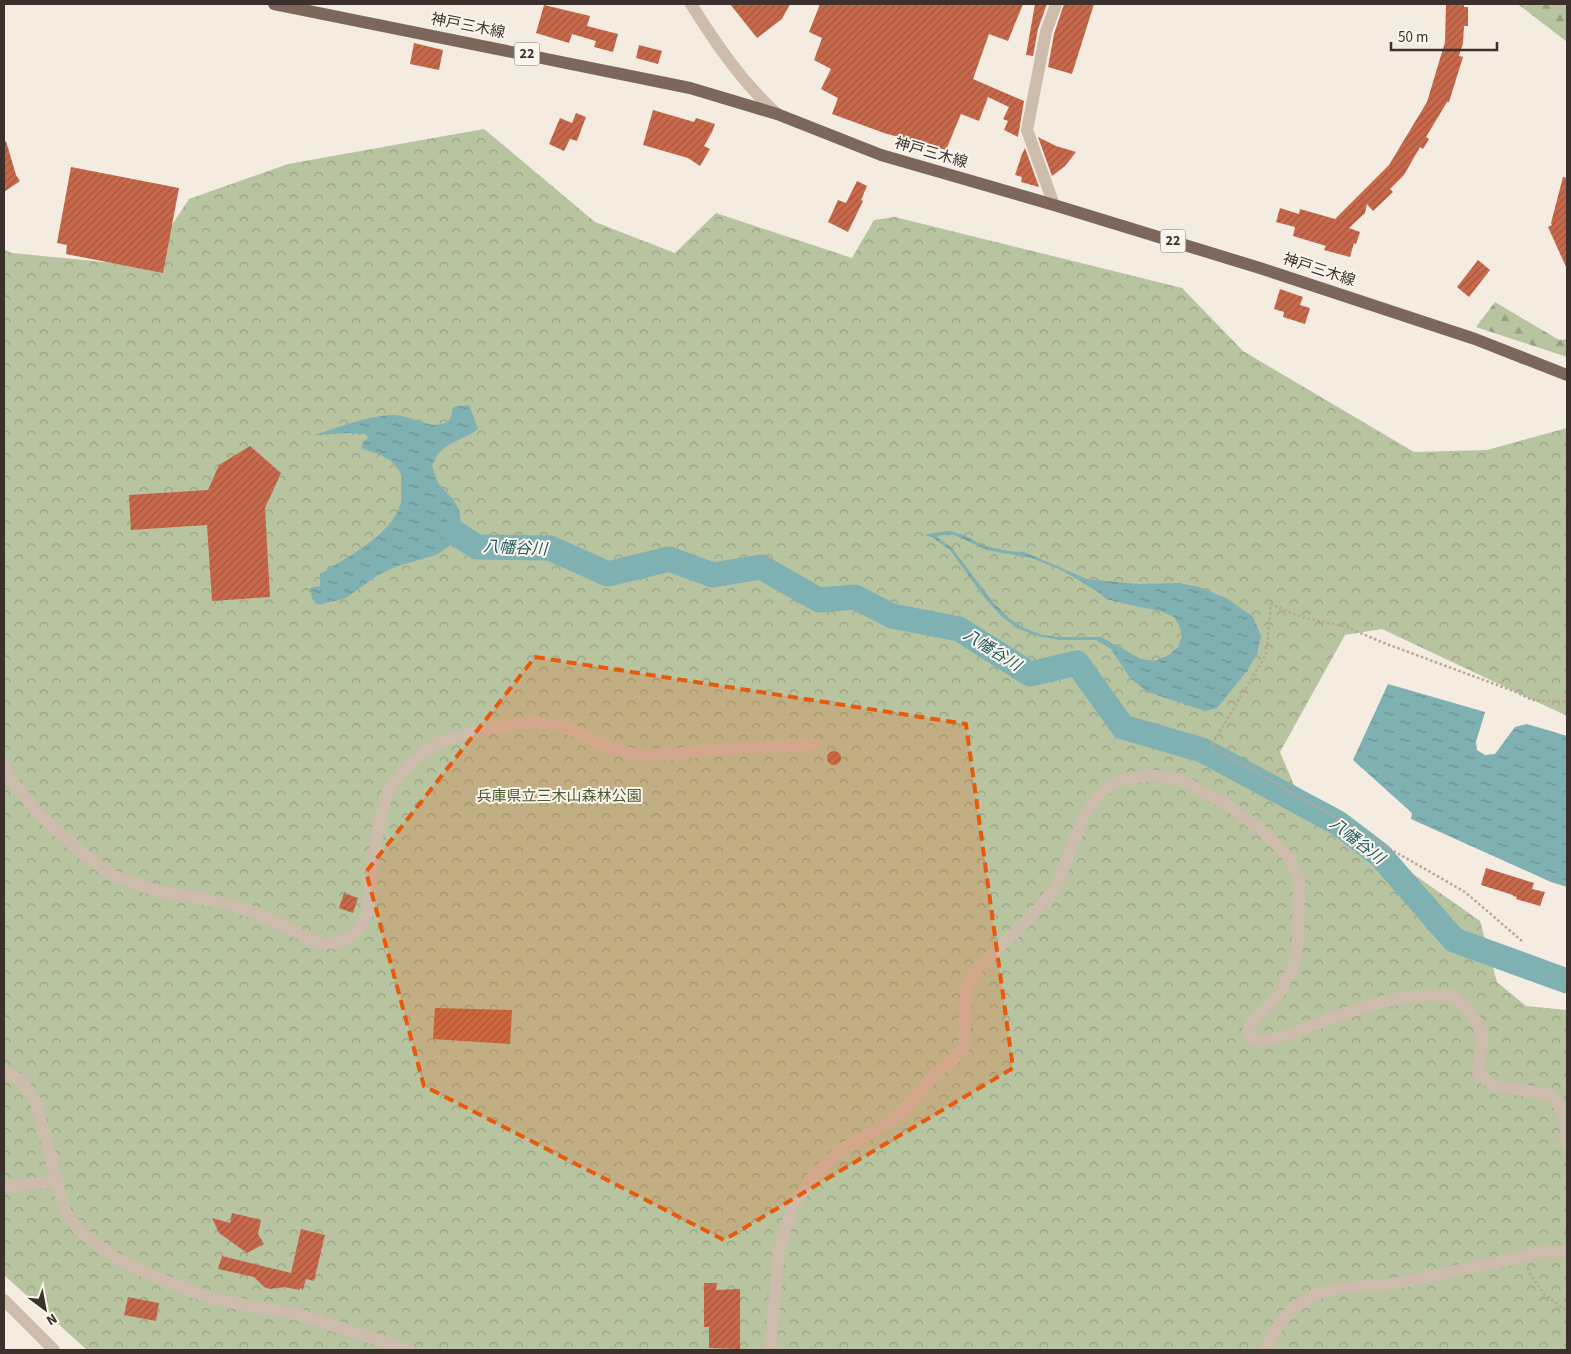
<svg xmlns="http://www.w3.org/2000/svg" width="1571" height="1354" font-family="'Source Sans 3','Noto Sans JP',sans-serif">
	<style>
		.forest { fill: url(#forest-firs) }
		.park { fill: url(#park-crowns) }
		.water { fill: url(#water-ripples); fill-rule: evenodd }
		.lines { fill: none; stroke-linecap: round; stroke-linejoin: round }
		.river { stroke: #7fb0b2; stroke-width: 25 }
		.building { fill: url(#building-hatch) }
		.path { stroke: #b9a596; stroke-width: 2.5; stroke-dasharray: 2.5 2.5; stroke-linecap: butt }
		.minor { stroke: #cdbbac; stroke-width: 12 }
		.major { stroke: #7d675c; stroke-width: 12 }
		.marked { fill: #e8590c; fill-opacity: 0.2; stroke: #e8590c; stroke-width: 4; stroke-dasharray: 10 6; stroke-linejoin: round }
		.labels { text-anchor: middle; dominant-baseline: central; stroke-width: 4; stroke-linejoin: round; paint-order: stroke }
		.shield { fill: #fbf5ee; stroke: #756b66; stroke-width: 1 }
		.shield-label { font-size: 14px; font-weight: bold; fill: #3b302b }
		.street-label { font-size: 15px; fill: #3b302b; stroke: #fbf5ee }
		.park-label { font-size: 15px; fill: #4a5a2e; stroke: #fbf5ee }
		.water-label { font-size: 16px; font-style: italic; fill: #1f5a5e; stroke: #fbf5ee }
	</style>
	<defs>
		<pattern id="forest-firs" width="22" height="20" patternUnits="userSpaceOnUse" patternTransform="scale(1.25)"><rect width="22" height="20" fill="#b8c4a0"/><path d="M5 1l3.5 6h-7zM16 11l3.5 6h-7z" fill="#97a083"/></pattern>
		<pattern id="park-crowns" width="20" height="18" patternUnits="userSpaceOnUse" patternTransform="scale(1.25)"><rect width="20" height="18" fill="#b8c4a0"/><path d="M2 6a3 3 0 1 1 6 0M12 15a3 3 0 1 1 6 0" fill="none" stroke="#97a083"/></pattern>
		<pattern id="water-ripples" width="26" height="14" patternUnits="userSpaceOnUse" patternTransform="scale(1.25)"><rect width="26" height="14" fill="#7fb0b2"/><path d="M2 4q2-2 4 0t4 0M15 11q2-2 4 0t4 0" fill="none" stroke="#699091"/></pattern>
		<pattern id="building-hatch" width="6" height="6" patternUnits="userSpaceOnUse" patternTransform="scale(1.25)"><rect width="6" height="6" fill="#c8694b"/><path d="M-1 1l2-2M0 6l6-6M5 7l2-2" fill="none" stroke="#a4573f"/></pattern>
	</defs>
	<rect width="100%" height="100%" fill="#f4ebe1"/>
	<g class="forest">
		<path d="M1514,4H1567V42L1519,5Z"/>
		<path d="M1495,302L1559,340L1567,339V357L1476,327Z"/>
	</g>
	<path class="park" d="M484,129L595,222L675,253L716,213L852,258L874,220L895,217L1182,288L1243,351L1414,452L1487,450L1567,428V716L1382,629L1345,635L1280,752L1297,792L1480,921L1497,982L1526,1006L1567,1010V1350H87L4,1275V250L12,253L145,266L189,199L288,164Z"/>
	<g class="water">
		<path d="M469,405L478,429C467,438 451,441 441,451C437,454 435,460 432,465L438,483L452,498L459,509L462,532L458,540L436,555L398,566L378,575L346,598L318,605L312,599L310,588L320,586V574C347,557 393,535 401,502C402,497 401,491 401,486C401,483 402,478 401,475C397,458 374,453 361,448L363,442L368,438L365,434L348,433L314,435C340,427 365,416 393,415C408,414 431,430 445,423C452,420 452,413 453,407Z"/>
		<path d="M949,531L964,535L982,545L1008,551L1024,552L1087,579L1138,584L1178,583L1199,587L1228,599L1253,617L1261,636L1257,654L1247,671L1217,708L1205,711L1148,692L1130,678L1111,649L1096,640H1060L1037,636L1017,628L1002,617L984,597L950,550L932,537L924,535L933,533ZM941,535H954L987,550L1031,558L1060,569L1098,592L1106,599L1139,607L1160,611L1174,617L1179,625L1182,636L1178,647L1169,655L1155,661L1141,659L1101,637H1058L1042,635L1022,627L1009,618L992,601L952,548L937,537Z"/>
		<path d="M1388,684L1485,712L1476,742L1477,750L1485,755L1495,754L1515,727L1527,724L1567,736V887L1551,882L1411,819L1412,813L1353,760Z"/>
	</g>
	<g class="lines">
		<path class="river" d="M454,532L477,547L550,548L608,574L669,559L713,575L761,567L819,600L855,597L892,616L959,629L1030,674L1077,663L1123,727L1202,750L1338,823L1380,855L1454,940L1567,981"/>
	</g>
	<g class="building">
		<path d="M730,4H790L782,19L757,38Z"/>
		<path d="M820,4H1023L1008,41L989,34L973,79L1024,101L1018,137L1004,130L1008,121L1003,119L1009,107L988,97L979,121L961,114L946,150L884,133L832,114L838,98L821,89L831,69L814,60L822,38L809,32Z"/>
		<path d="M1035,4H1047L1038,29L1033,56L1026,55Z"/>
		<path d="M1064,4H1094L1072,74L1048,67L1054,34Z"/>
		<path d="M1446,4H1464V7H1468V26H1464L1463,43L1459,56L1463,57L1449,102H1447L1426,137L1429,139L1423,149L1420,147L1404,175L1390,189L1393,192L1373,211L1367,204L1365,213L1349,228L1360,232L1356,244L1354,243L1350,257L1324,250L1326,246L1293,236L1295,227L1276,222L1280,208L1299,214L1300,209L1335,219L1389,165L1427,102L1445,42Z"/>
		<path d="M544,5L590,16L587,26L618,34L613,52L594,47L596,41L572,34L569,43L536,33Z"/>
		<path d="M414,43L443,50L439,70L410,64Z"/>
		<path d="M639,45L662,51L658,64L636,58Z"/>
		<path d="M653,110L694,122L696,118L715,124L712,132L704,146L710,149L700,166L688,158L643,145Z"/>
		<path d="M576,113L586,117L577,141L570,139L564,151L549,144L560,118L572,123Z"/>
		<path d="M1038,137L1056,146L1076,152L1065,166L1052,176Z"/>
		<path d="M6,141L16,175L20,181L4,192V142Z"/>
		<path d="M1025,148L1039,187L1021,182L1022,177L1015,175L1022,154Z"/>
		<path d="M71,167L179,188L163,273L66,254L67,245L57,243Z"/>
		<path d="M1563,177L1567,178V269L1548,227L1552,225L1551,223Z"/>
		<path d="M857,181L867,186L861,200L863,201L848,232L828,222L838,200L846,203Z"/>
		<path d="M1478,260L1490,270L1469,297L1457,287Z"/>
		<path d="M1280,289L1303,297L1300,305L1310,308L1305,324L1283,317L1284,312L1274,309Z"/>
		<path d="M250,446L281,473L265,508L270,597L212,601L207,525L131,530L129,495L208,490L219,465Z"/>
		<circle cx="834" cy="758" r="7"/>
		<path d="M1486,868L1534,883L1532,889L1545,892L1540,906L1516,899L1517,897L1513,896V895L1481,885Z"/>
		<path d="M344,893L358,898L353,913L339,908Z"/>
		<path d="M435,1008L512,1010L510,1044L433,1039Z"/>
		<path d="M232,1213L261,1220L258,1234L264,1244L247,1253L219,1233L212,1218L230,1223Z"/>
		<path d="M301,1229L325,1235L314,1281L306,1279L303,1289L300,1288V1290L284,1287L270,1289L264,1287L254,1277L218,1269L222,1256L291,1273Z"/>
		<path d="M704,1283H717L716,1290L740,1289V1349L709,1348V1327H704Z"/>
		<path d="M128,1297L159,1303L156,1321L124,1315Z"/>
	</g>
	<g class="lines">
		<g class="path">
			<path d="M1522,941L1465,892L1211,746L1266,655L1271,604L1301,617L1344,626L1384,643L1516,692L1532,700L1567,702"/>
			<path d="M1528,1268L1529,1272L1544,1294L1567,1311"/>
		</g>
		<g class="minor">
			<path d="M691,4C716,44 742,82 777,114"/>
			<path d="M1054,205L1027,130L1046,32L1056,4"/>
			<path d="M4,763L10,777L34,809L84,855L114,876L151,889L227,904L261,915L320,944L340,942L355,934L366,916L378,829L388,791L412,761L441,741L485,729L532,722L562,726L609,747L635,755L676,754L725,749L815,744"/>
			<path d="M4,1071L21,1080L36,1102L65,1212L82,1233L115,1258L167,1282L214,1299L300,1315L409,1350"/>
			<path d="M4,1187L57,1181"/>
			<path d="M4,1300L54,1350"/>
			<path d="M770,1350L779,1250L792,1208L813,1176L841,1150L887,1124L904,1111L935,1073L955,1058L964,1047L966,989L977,969L1031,917L1055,889L1083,818L1100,793L1121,780L1150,775L1181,780L1231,807L1266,834L1289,858L1299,880L1298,943L1292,970L1276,998L1249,1025V1038L1262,1042L1288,1035L1334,1017L1384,1001L1428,995H1453L1470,1011L1483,1033L1478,1074L1495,1086L1552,1095L1564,1114L1567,1144"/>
			<path d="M1264,1350L1278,1326L1293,1308L1318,1293L1341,1288L1394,1284L1512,1259L1544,1251L1567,1252"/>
		</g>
		<path class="major" d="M274,4L690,88L777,114L881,155L1054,205L1263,269L1475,339L1567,375"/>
	</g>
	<path class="marked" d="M535,657L966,724L1013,1068L724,1240L424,1086L366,872Z"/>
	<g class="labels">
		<g class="shield">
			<rect x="514.5" y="42.5" width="25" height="23" rx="4"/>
			<rect x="1160.5" y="229.5" width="25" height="23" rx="4"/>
		</g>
		<g class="shield-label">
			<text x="527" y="54">22</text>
			<text x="1173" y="241">22</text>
		</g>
		<g class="street-label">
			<text transform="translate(468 26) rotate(11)">神戸三木線</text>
			<text transform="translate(931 153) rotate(16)">神戸三木線</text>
			<text transform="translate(1319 270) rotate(18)">神戸三木線</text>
		</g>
		<g class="park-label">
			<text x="559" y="796">兵庫県立三木山森林公園</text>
		</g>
		<g class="water-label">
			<text transform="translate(515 548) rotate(3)">八幡谷川</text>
			<text transform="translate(992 650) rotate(32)">八幡谷川</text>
			<text transform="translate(1357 841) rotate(38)">八幡谷川</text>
		</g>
	</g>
	<rect width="1571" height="1354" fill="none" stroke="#3b302b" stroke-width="10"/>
	<g transform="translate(45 1309) rotate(148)" stroke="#fbf5ee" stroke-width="4" paint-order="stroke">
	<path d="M0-4L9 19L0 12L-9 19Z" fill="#3b302b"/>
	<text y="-8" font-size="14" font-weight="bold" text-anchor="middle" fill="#3b302b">N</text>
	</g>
	<path d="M1391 42v8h106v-8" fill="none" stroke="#3b302b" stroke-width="2.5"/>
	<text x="1398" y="42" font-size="15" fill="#3b302b" stroke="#fbf5ee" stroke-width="4" paint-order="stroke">50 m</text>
</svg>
